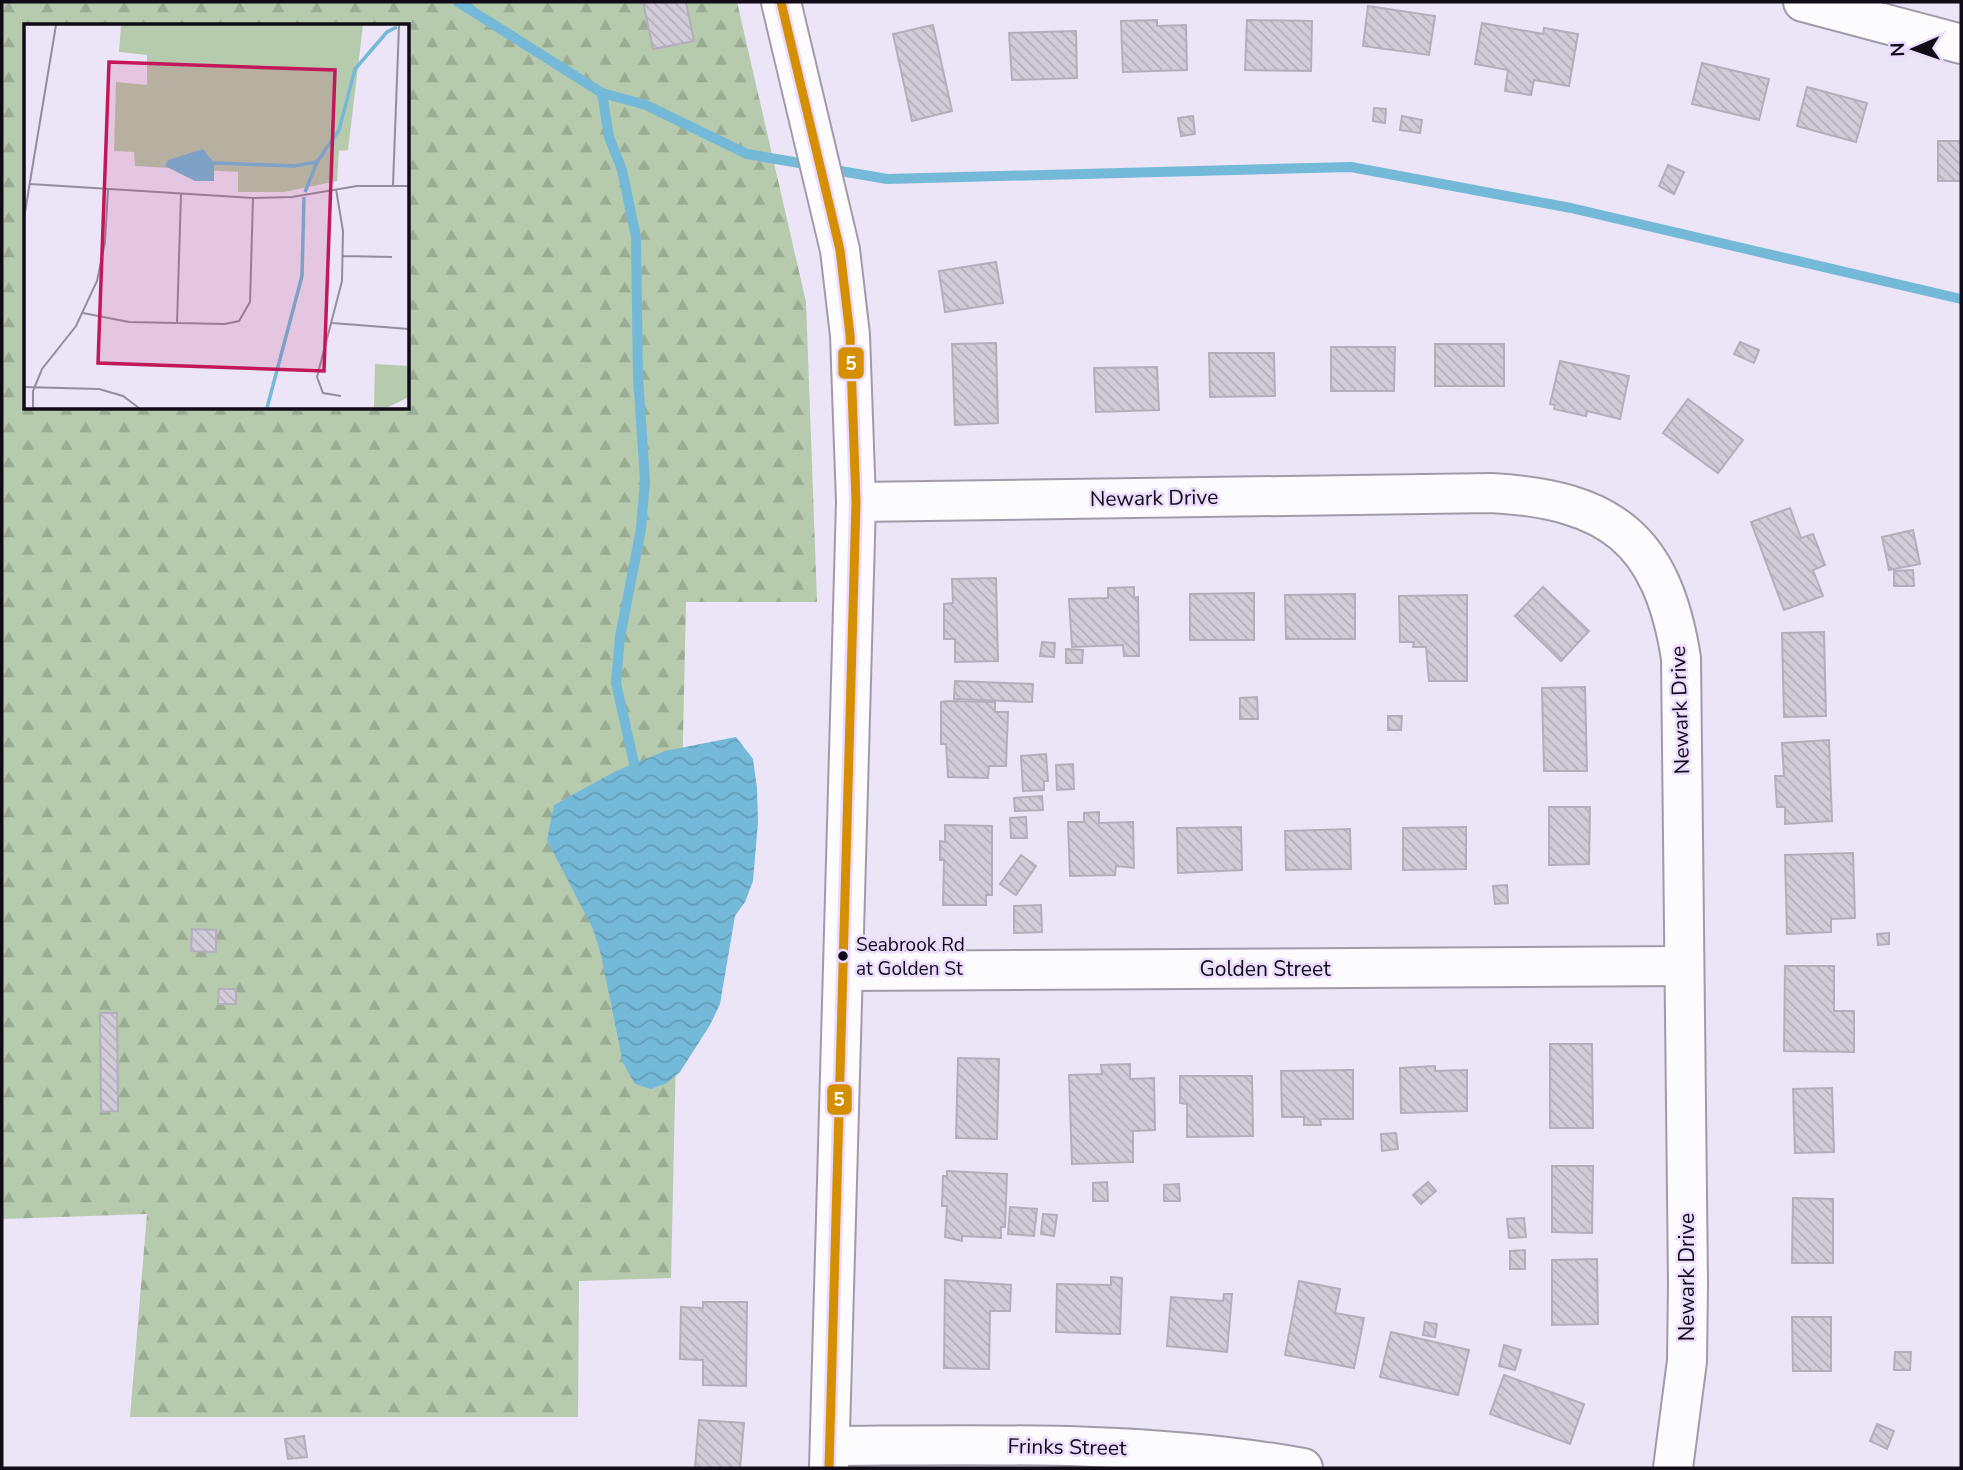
<svg xmlns="http://www.w3.org/2000/svg" width="1963" height="1470" font-family="'Nunito Sans',sans-serif">
	<style>
		.forest { fill: url(#forest-firs); fill-rule: evenodd }
		.water { fill: url(#water-waves) }
		.lines { fill: none; stroke-linecap: round; stroke-linejoin: round }
		.stream { stroke: #74b9d8; stroke-width: 10 }
		.building { fill: url(#building-back-hatch); stroke: #b4aebc; stroke-width: 2 }
		.minor-casing { stroke: #a19ba9; stroke-width: 42 }
		.tertiary-casing { stroke: #a19ba9; stroke-width: 42 }
		.minor { stroke: #fcfbfe; stroke-width: 38 }
		.tertiary { stroke: #fcfbfe; stroke-width: 38 }
		.bus-1-casing { stroke: #ebdcff; stroke-width: 14 }
		.bus-1 { stroke: #d48f03; stroke-width: 9 }
		.bus-dot { fill: #100b16; stroke: #ebdcff; stroke-width: 2.5 }
		.labels { text-anchor: middle; dominant-baseline: central; stroke-width: 5; stroke-linejoin: round; paint-order: stroke }
		.bus-label { font-size: 19px; fill: #100b16; stroke: #ebdcff; text-anchor: start }
		.street-label { font-size: 21px; fill: #100b16; stroke: #ebdcff }
		.inset-river { fill: none; stroke: #74b9d8; stroke-width: 3.5 }
		.inset-road { fill: none; stroke: #948d9d; stroke-width: 2 }
		.view { fill: #c2185b; fill-opacity: 0.15; stroke: #c2185b; stroke-width: 3.5 }
		.inset-edge { fill: none; stroke: #100b16; stroke-width: 3.5 }
		.line-badge { stroke: #ebdcff; stroke-width: 2.5 }
		.badge-label { font-size: 19px; text-anchor: middle; font-weight: bold; fill: #fff }
	</style>
	<defs>
		<pattern id="forest-firs" width="22" height="20" patternUnits="userSpaceOnUse" patternTransform="scale(1.75)"><rect width="22" height="20" fill="#b6caad"/><path d="M5 1l3.5 6h-7zM16 11l3.5 6h-7z" fill="#9bac94"/></pattern>
		<pattern id="water-waves" width="16" height="10" patternUnits="userSpaceOnUse" patternTransform="scale(1.75)"><rect width="16" height="10" fill="#74b9d8"/><path d="M0 5q4-4 8 0t8 0" fill="none" stroke="#639eb9"/></pattern>
		<pattern id="building-back-hatch" width="6" height="6" patternUnits="userSpaceOnUse" patternTransform="scale(1.75)"><rect width="6" height="6" fill="#d2ccda"/><path d="M-1 5l2 2M0 0l6 6M5-1l2 2" fill="none" stroke="#b3aeba"/></pattern>
	</defs>
	<rect width="100%" height="100%" fill="#ece4f7"/>
	<path class="forest" d="M2,2H737L806,302L817,602H686L671,1278L579,1281L578,1417H130L147,1214L2,1219ZM26,26H408V408H26Z"/>
	<path class="water" d="M736,737L753,759L757,788L758,822L753,881L745,902L735,916L720,1004L710,1025L680,1072L667,1083L651,1089L635,1084L623,1063L601,955L593,929L547,840L554,805L616,771L665,751Z"/>
	<g class="lines">
		<g class="stream">
			<path d="M458,2L602,93L646,105L747,154L811,165"/>
			<path d="M602,93L609,137L622,170L636,237L638,377L645,480L641,529L620,637L616,683L634,763"/>
			<path d="M829,169L887,179L1351,167L1571,208L1961,299"/>
		</g>
	</g>
	<g class="building">
		<path d="M643,2H686L694,41L653,49Z"/>
		<path d="M1368,6L1435,16L1429,55L1363,46Z"/>
		<path d="M1157,20V26L1186,25L1187,70L1123,72L1121,21Z"/>
		<path d="M1247,20L1312,21L1311,71L1245,70Z"/>
		<path d="M1482,23L1543,34L1544,28L1578,34L1569,86L1534,80L1531,95L1505,91L1508,70L1475,64Z"/>
		<path d="M933,25L952,111L912,121L893,34Z"/>
		<path d="M1076,31L1077,78L1012,80L1009,33Z"/>
		<path d="M1702,63L1769,79L1759,120L1692,104Z"/>
		<path d="M1807,87L1867,103L1856,142L1797,126Z"/>
		<path d="M1374,108L1386,109L1385,123L1373,121Z"/>
		<path d="M1193,116L1195,134L1181,136L1178,118Z"/>
		<path d="M1402,116L1422,120L1420,133L1400,130Z"/>
		<rect x="1938" y="141" width="23" height="40"/>
		<path d="M1668,165L1684,172L1674,194L1659,186Z"/>
		<path d="M996,262L1003,303L945,312L939,271Z"/>
		<path d="M1740,342L1759,350L1754,363L1734,354Z"/>
		<path d="M996,343L998,423L955,425L952,344Z"/>
		<rect x="1435" y="344" width="69" height="42"/>
		<path d="M1331,347H1395L1394,391H1331Z"/>
		<path d="M1209,353H1274L1275,396L1210,397Z"/>
		<path d="M1560,361L1629,376L1620,419L1587,411L1586,416L1554,409L1555,405L1550,404Z"/>
		<path d="M1157,367L1159,410L1096,412L1094,368Z"/>
		<path d="M1688,399L1743,440L1718,473L1663,433Z"/>
		<path d="M1790,508L1801,538L1813,534L1825,565L1813,570L1823,596L1784,610L1751,522Z"/>
		<path d="M1913,530L1920,564L1889,570L1882,537Z"/>
		<path d="M1913,570L1914,586H1894V571Z"/>
		<path d="M996,578L998,661L955,662V639H944V604L953,603L952,579Z"/>
		<path d="M1134,587V598L1138,597L1139,656H1124L1123,645L1072,647L1069,599L1108,598V588Z"/>
		<path d="M1543,587L1589,631L1561,661L1515,616Z"/>
		<path d="M1254,593V640H1190V594Z"/>
		<path d="M1355,594V639H1286L1285,595Z"/>
		<path d="M1467,595V681H1429L1426,647H1413L1414,642H1400L1399,596Z"/>
		<path d="M1824,632L1826,716L1784,717L1782,633Z"/>
		<path d="M1042,642L1055,643L1054,657L1040,656Z"/>
		<path d="M1066,649L1083,650L1082,663H1066Z"/>
		<path d="M955,681L1033,684L1032,702L954,699Z"/>
		<path d="M1585,687L1587,771H1544L1542,688Z"/>
		<path d="M1257,697L1258,719H1240V698Z"/>
		<path d="M949,701L995,702V712H1008L1006,766H989L988,778L948,777L946,744H941V702Z"/>
		<path d="M1388,716H1402L1401,730H1388Z"/>
		<path d="M1829,740L1832,821L1785,824V807H1777L1775,776H1784L1782,743Z"/>
		<path d="M1046,754L1048,781H1044V790L1023,791L1021,756Z"/>
		<path d="M1073,764L1074,789L1057,790L1056,765Z"/>
		<path d="M1042,796L1043,810L1015,811L1014,798Z"/>
		<path d="M1549,807H1590L1589,864L1549,865Z"/>
		<path d="M1099,812V823L1133,822L1134,868L1116,866L1115,875L1070,876L1068,822H1084V813Z"/>
		<path d="M1026,817L1027,838H1011L1010,818Z"/>
		<path d="M945,825L992,826V895H986V905H943L944,860H940V841L945,842Z"/>
		<path d="M1241,827L1242,870L1178,873L1177,828Z"/>
		<path d="M1466,827V869L1403,870V828Z"/>
		<path d="M1350,829L1351,869L1286,870L1285,831Z"/>
		<path d="M1853,853L1855,918L1831,919V932L1787,934L1785,855Z"/>
		<path d="M1021,855L1036,866L1016,895L1000,884Z"/>
		<path d="M1507,885L1508,903L1495,904L1493,886Z"/>
		<path d="M1041,905L1042,932L1014,933V906Z"/>
		<path d="M192,929L216,930V952L191,951Z"/>
		<path d="M1889,933V944L1878,945L1877,934Z"/>
		<path d="M1785,966H1834V1011H1854V1052L1784,1051Z"/>
		<path d="M219,989H236V1004H218Z"/>
		<path d="M100,1013H117L118,1111L101,1112Z"/>
		<path d="M1550,1044H1592L1593,1128H1550Z"/>
		<path d="M958,1058L999,1059L997,1139L956,1138Z"/>
		<path d="M1130,1064V1079L1154,1078L1155,1130L1133,1131V1162L1072,1164L1069,1075L1102,1074L1101,1065Z"/>
		<path d="M1435,1066V1071L1467,1070V1111L1401,1113L1400,1068Z"/>
		<path d="M1349,1070H1353V1119H1320L1321,1125H1304V1117H1282L1281,1071Z"/>
		<path d="M1180,1076H1252L1253,1136L1187,1137V1104L1180,1103Z"/>
		<path d="M1832,1088L1834,1152L1795,1153L1793,1089Z"/>
		<path d="M1396,1133L1398,1149L1382,1151L1381,1134Z"/>
		<path d="M1552,1166H1593L1592,1233L1552,1232Z"/>
		<path d="M947,1171L1007,1174L1005,1227H1001V1238L962,1236V1241L945,1237L947,1206H942L943,1176H947Z"/>
		<path d="M1107,1182L1108,1201H1093V1183Z"/>
		<path d="M1428,1182L1436,1191L1421,1204L1413,1195Z"/>
		<path d="M1179,1184L1180,1201H1164V1185Z"/>
		<path d="M1793,1198L1833,1199V1263H1792Z"/>
		<path d="M1010,1207L1037,1209L1034,1236L1008,1234Z"/>
		<path d="M1043,1214L1057,1215L1054,1236L1041,1234Z"/>
		<path d="M1524,1218L1526,1237L1509,1238L1507,1219Z"/>
		<path d="M1525,1250V1269H1510V1251Z"/>
		<path d="M1597,1259L1598,1324L1552,1325V1260Z"/>
		<path d="M1111,1277L1122,1278L1120,1334L1056,1332L1057,1284L1111,1285Z"/>
		<path d="M945,1280L1011,1285L1010,1311H990L989,1369L944,1368Z"/>
		<path d="M1299,1281L1340,1289L1335,1313L1364,1318L1354,1368L1285,1355Z"/>
		<path d="M1224,1294H1232L1227,1352L1167,1346L1171,1297L1223,1301Z"/>
		<path d="M703,1302H747L746,1386L703,1385V1360L680,1359L681,1307L703,1308Z"/>
		<path d="M1792,1317H1831V1371H1793Z"/>
		<path d="M1425,1322L1437,1324L1435,1337L1423,1335Z"/>
		<path d="M1391,1332L1469,1350L1458,1395L1380,1377Z"/>
		<path d="M1504,1345L1521,1350L1515,1370L1499,1366Z"/>
		<path d="M1895,1352H1911L1910,1370H1894Z"/>
		<path d="M1504,1375L1584,1404L1570,1444L1490,1414Z"/>
		<path d="M699,1420L744,1423L740,1468H695Z"/>
		<path d="M1877,1424L1894,1431L1887,1449L1870,1441Z"/>
		<path d="M304,1436L307,1457L288,1459L285,1439Z"/>
	</g>
	<g class="lines">
		<defs>
			<g id="minor">
				<path d="M1803,2L1961,44"/>
				<path d="M856,502L1492,493C1611,500 1662,539 1681,658L1688,1283L1687,1361L1673,1468"/>
				<path d="M845,971L1684,966"/>
				<path d="M830,1446C988,1445 1147,1440 1303,1468"/>
			</g>
			<path id="tertiary" d="M781,2L840,250L850,335L856,502L829,1468"/>
		</defs>
		<use href="#minor" class="minor-casing"/>
		<use href="#tertiary" class="tertiary-casing"/>
		<use href="#minor" class="minor"/>
		<use href="#tertiary" class="tertiary"/>
		<defs>
			<path id="bus-1" d="M781,2L840,250L850,335L856,502L829,1468"/>
		</defs>
		<use href="#bus-1" class="bus-1-casing"/>
		<use href="#bus-1" class="bus-1"/>
	</g>
	<circle class="bus-dot" cx="843" cy="956" r="6"/>
	<g class="labels">
		<g class="bus-label">
			<text x="856" y="945">Seabrook Rd<tspan x="856" dy="24">at Golden St</tspan></text>
		</g>
		<g class="street-label">
			<text transform="translate(1154 498) rotate(-1)">Newark Drive</text>
			<text transform="translate(1680 710) rotate(-92)">Newark Drive</text>
			<text x="1265" y="969">Golden Street</text>
			<text transform="translate(1687 1277) rotate(-90)">Newark Drive</text>
			<text transform="translate(1067 1447) rotate(1)">Frinks Street</text>
		</g>
	</g>
	<g transform="translate(24 24)">
		<rect width="385" height="385" fill="#ece4f7"/>
		<path d="M97,1H339L324,126L315,127L313,157L260,168H214V148L111,142L110,128L90,127L92,58L123,61V31L95,28ZM351,340L385,342V373L362,384H350Z" fill="#b6caad"/>
		<path d="M179,125L190,139V157H171L141,142L144,136Z" fill="#74b9d8"/>
		<path class="inset-river" d="M190,139L271,142L292,138M281,168L293,138L315,106L331,45L363,8L373,3M243,384L278,252L280,173"/>
		<path class="inset-road" d="M6,160L229,174L268,173L333,162H385M369,161L375,1M312,165L319,207L318,257L293,353L299,369L317,372M0,194L32,1M319,232L368,233M59,289L105,298L201,300L215,297L226,278L229,174M153,299L157,170M308,299L385,305M0,363L75,365L99,372L115,384M9,384V367L18,345L52,302L73,257L81,218L84,165"/>
		<path class="view" d="M85,38L311,46L300,347L74,339Z"/>
		<rect width="385" height="385" class="inset-edge"/>
	</g>
	<g class="line-badge">
		<rect x="837" y="346" width="28" height="34" rx="7" fill="#d48f03"/>
		<rect x="826" y="1083" width="27" height="33" rx="7" fill="#d48f03"/>
	</g>
	<g class="badge-label">
		<text x="851" y="370">5</text>
		<text x="839" y="1106">5</text>
	</g>
	<rect width="1963" height="1470" fill="none" stroke="#100b16" stroke-width="7"/>
	<g transform="translate(1914 49) rotate(268)" stroke="#ebdcff" stroke-width="5" paint-order="stroke">
	<path d="M0-5L12 26L0 18L-12 26Z" fill="#100b16"/>
	<text y="-10" font-size="19" font-weight="bold" text-anchor="middle" fill="#100b16">N</text>
	</g>
</svg>
